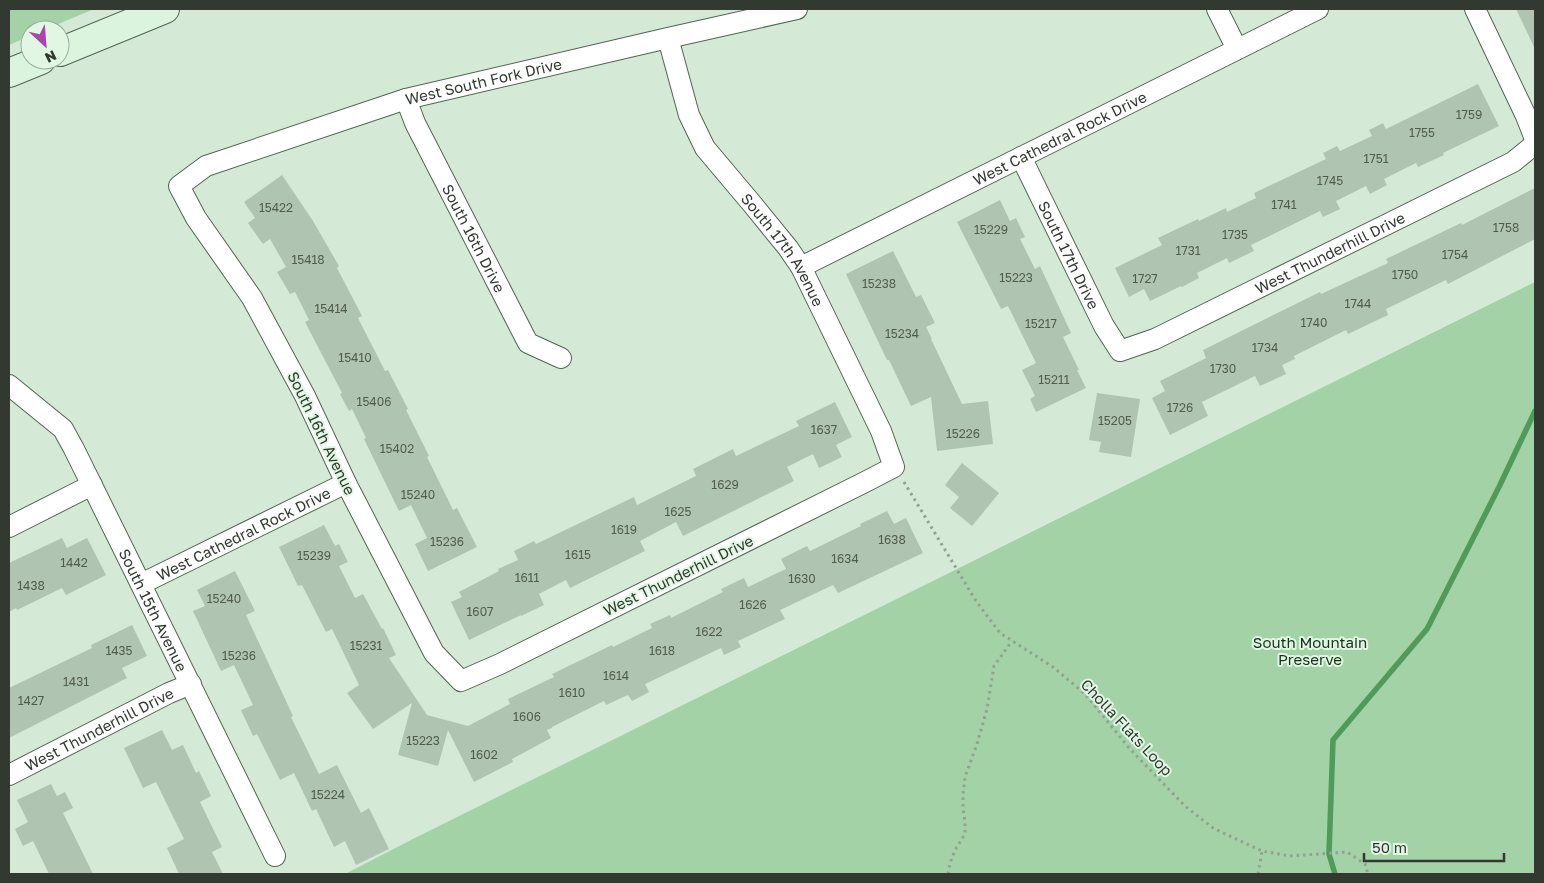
<svg xmlns="http://www.w3.org/2000/svg" width="1544" height="883" font-family="'Golos Text',sans-serif">
	<style>
		.green { fill: #a2d2a6 }
		.lines { fill: none; stroke-linecap: round; stroke-linejoin: round }
		.stream { stroke: #509b5b; stroke-width: 5.5 }
		.building { fill: #b0c5b1 }
		.minor-casing { stroke: #516452; stroke-width: 22 }
		.secondary-casing { stroke: #516452; stroke-width: 30 }
		.path { stroke: #91a192; stroke-width: 3; stroke-dasharray: 2.5 4; stroke-linecap: butt }
		.minor { stroke: #fff; stroke-width: 20 }
		.secondary { stroke: #dbf4de; stroke-width: 28 }
		.labels { text-anchor: middle; dominant-baseline: central; stroke-width: 4; stroke-linejoin: round; paint-order: stroke }
		.number-label { font-size: 12px; fill: #515c51 }
		.street-label { font-size: 15px; fill: #313931; stroke: #e1f7e3 }
		.park-label { font-size: 15px; fill: #143319; stroke: #e1f7e3 }
	</style>
	<rect width="100%" height="100%" fill="#d4ead6"/>
	<g class="green">
		<path d="M9,9H94L44,30H30V36L9,45Z"/>
		<path d="M1535,282V874H345L413,839Z"/>
	</g>
	<g class="lines">
		<path class="stream" d="M1335,874L1329,854L1333,740L1427,629L1499,487L1535,411"/>
	</g>
	<g class="building">
		<path d="M1516,9H1535V49Z"/>
		<path d="M1478,84L1499,126L1443,153L1444,155L1418,167L1416,163L1384,179L1387,185L1370,194L1366,186L1336,201L1340,209L1323,217L1320,211L1251,245L1254,251L1229,263L1227,258L1197,273L1199,278L1182,287L1181,286L1150,301L1144,289L1129,297L1115,268L1162,245L1158,238L1198,219L1199,221L1226,208L1227,212L1256,198L1254,193L1326,159L1323,153L1337,146L1340,151L1372,136L1369,130L1383,123L1386,129Z"/>
		<path d="M282,175L313,221L339,266L337,268L362,316L358,318L385,371L388,370L408,409L406,410L429,456L427,457L453,510L457,508L477,547L428,571L415,544L427,538L411,505L399,511L364,439L366,438L352,409L349,411L340,394L342,393L305,322L309,320L295,292L290,294L277,272L286,267L270,239L263,244L248,223L255,218L244,202Z"/>
		<path d="M1535,188V239L1448,284L1446,280L1386,309L1388,315L1348,334L1346,330L1294,356L1295,359L1282,365L1286,374L1260,386L1255,376L1202,402L1208,416L1170,435L1152,398L1165,391L1160,381L1206,358L1203,350L1320,292L1321,294L1388,263L1386,259L1461,223L1462,225Z"/>
		<path d="M1000,200L1010,221L1016,218L1025,237L1020,239L1035,269L1040,266L1071,333L1063,337L1079,370H1077L1086,388L1036,412L1030,399L1035,396L1022,370L1036,363L1008,306L1001,309L957,222Z"/>
		<path d="M893,251L916,297L921,295L935,323L926,327L932,339H931L962,404L988,401L993,444L937,451L931,397L911,406L889,360H887L846,274Z"/>
		<path d="M1097,393L1140,399L1131,457L1099,452L1101,442L1089,440Z"/>
		<path d="M835,402L852,437L836,445L842,457L819,468L813,454L787,467L794,481L683,536L676,522L640,541L645,551L570,588L566,580L539,594L544,605L521,616V615L469,640L451,602L462,597L459,592L499,571L498,569L518,560L514,551L534,541L536,544L634,497L637,505L696,476L693,469L733,449L736,456L799,426L796,421Z"/>
		<path d="M962,463L999,493L972,526L950,508L959,497L945,485Z"/>
		<path d="M887,511L894,524L906,518L923,553L838,593L833,585L780,610L785,619L738,641L741,647L724,655L721,648L645,684L649,692L632,701L628,695L606,705L604,701L552,727V728L547,730L551,738L512,759L513,762L474,782L448,730L438,766L398,755L412,703L373,729L347,693L359,685L332,629L326,632L302,585L298,586L279,547L324,525L335,546L339,544L348,562L339,566L355,598L363,594L382,629L383,628L396,655L389,658L427,715L468,726L510,704L508,699L554,677L552,674L612,645L613,647L652,628L650,624L670,615L671,618L723,592L721,589L744,578L748,587L786,569L781,559L807,546L810,551L861,526L860,524Z"/>
		<path d="M62,538L67,548L87,538L106,575L66,595L62,588L17,610L16,608L9,612V563Z"/>
		<path d="M235,571L255,611L246,615L293,716L291,717L319,774L337,765L361,813L369,808L389,849L356,865L345,841L334,847L316,809L312,811L294,773L280,780L257,734L253,736L241,710L253,705L234,665L221,671L193,611L205,606L197,590Z"/>
		<path d="M132,625L147,656L122,668L127,678L9,738V688L92,648L91,645Z"/>
		<path d="M162,730L172,750L183,745L196,773L199,771L211,796L200,802L222,847L212,852L223,874H179L167,848L184,839L156,782L143,788L124,748Z"/>
		<path d="M51,784L57,796L65,792L73,808L63,813L93,874H49L33,841L23,846L15,829L28,822L17,800Z"/>
	</g>
	<g class="lines">
		<defs>
			<g id="minor">
				<path d="M1217,9L1237,49"/>
				<path d="M1475,9L1526,116L1535,139"/>
				<path id="s1" d="M668,38L689,115L705,148L753,205L788,248L801,267L881,431L894,467L865,482L500,664L461,681L434,653L346,483L305,396L252,298L196,218L179,186L206,166L406,99L668,38L797,9"/>
				<path id="s2" d="M406,99L415,123L528,343L561,358"/>
				<path id="s3" d="M1021,157L1104,326L1120,351L1155,339L1513,162L1535,144"/>
				<path id="s4" d="M801,267L1318,9"/>
				<path id="s5" d="M9,385L63,429L74,449L275,856"/>
				<path d="M9,527L92,485"/>
				<path id="s6" d="M141,584L346,483"/>
				<path id="s7" d="M9,775L169,693L191,684"/>
			</g>
			<g id="secondary">
				<path d="M60,52L165,9"/>
				<path d="M9,73L41,60"/>
			</g>
		</defs>
		<use href="#minor" class="minor-casing"/>
		<use href="#secondary" class="secondary-casing"/>
		<g class="path">
			<path d="M904,482L976,601L1000,633L1053,667L1085,694L1130,749L1185,806L1213,828L1262,851L1290,856L1347,852L1365,864L1368,874"/>
			<path d="M948,874L950,863L955,850L965,834V822L963,807V795L965,777L977,744L987,709L994,666L1012,641"/>
			<path d="M1258,874L1262,851"/>
		</g>
		<use href="#minor" class="minor"/>
		<use href="#secondary" class="secondary"/>
	</g>
	<g class="labels">
		<g class="number-label">
			<text x="1469" y="114">1759</text>
			<text x="1422" y="132">1755</text>
			<text x="1376" y="158">1751</text>
			<text x="1330" y="180">1745</text>
			<text x="1284" y="204">1741</text>
			<text x="276" y="207">15422</text>
			<text x="1506" y="227">1758</text>
			<text x="991" y="229">15229</text>
			<text x="1235" y="234">1735</text>
			<text x="1188" y="250">1731</text>
			<text x="1455" y="254">1754</text>
			<text x="308" y="259">15418</text>
			<text x="1405" y="274">1750</text>
			<text x="1016" y="277">15223</text>
			<text x="1145" y="278">1727</text>
			<text x="879" y="283">15238</text>
			<text x="1358" y="303">1744</text>
			<text x="331" y="308">15414</text>
			<text x="1314" y="322">1740</text>
			<text x="1041" y="323">15217</text>
			<text x="902" y="333">15234</text>
			<text x="1265" y="347">1734</text>
			<text x="355" y="357">15410</text>
			<text x="1223" y="368">1730</text>
			<text x="1054" y="379">15211</text>
			<text x="374" y="401">15406</text>
			<text x="1180" y="407">1726</text>
			<text x="1115" y="420">15205</text>
			<text x="824" y="429">1637</text>
			<text x="963" y="433">15226</text>
			<text x="397" y="448">15402</text>
			<text x="725" y="484">1629</text>
			<text x="418" y="494">15240</text>
			<text x="678" y="511">1625</text>
			<text x="624" y="529">1619</text>
			<text x="892" y="539">1638</text>
			<text x="447" y="541">15236</text>
			<text x="578" y="554">1615</text>
			<text x="314" y="555">15239</text>
			<text x="845" y="558">1634</text>
			<text x="74" y="562">1442</text>
			<text x="527" y="577">1611</text>
			<text x="802" y="578">1630</text>
			<text x="31" y="585">1438</text>
			<text x="224" y="598">15240</text>
			<text x="753" y="604">1626</text>
			<text x="480" y="611">1607</text>
			<text x="709" y="631">1622</text>
			<text x="366" y="645">15231</text>
			<text x="119" y="650">1435</text>
			<text x="662" y="650">1618</text>
			<text x="239" y="655">15236</text>
			<text x="616" y="675">1614</text>
			<text x="76" y="681">1431</text>
			<text x="572" y="692">1610</text>
			<text x="31" y="700">1427</text>
			<text x="527" y="716">1606</text>
			<text x="423" y="740">15223</text>
			<text x="484" y="754">1602</text>
			<text x="328" y="794">15224</text>
		</g>
		<g class="street-label">
			<text stroke="none"><textPath href="#s1" startOffset="1869">West South Fork Drive</textPath></text>
			<text stroke="none"><textPath href="#s4" startOffset="289">West Cathedral Rock Drive</textPath></text>
			<text stroke="none"><textPath href="#s2" startOffset="155">South 16th Drive</textPath></text>
			<text stroke="none"><textPath href="#s1" startOffset="245">South 17th Avenue</textPath></text>
			<text stroke="none"><textPath href="#s3" startOffset="450">West Thunderhill Drive</textPath></text>
			<text stroke="none"><textPath href="#s3" startOffset="109">South 17th Drive</textPath></text>
			<text transform="translate(322 433) rotate(64)">South 16th Avenue</text>
			<text stroke="none"><textPath href="#s6" startOffset="114">West Cathedral Rock Drive</textPath></text>
			<text transform="translate(678 575) rotate(-26)">West Thunderhill Drive</text>
			<text stroke="none"><textPath href="#s5" startOffset="272">South 15th Avenue</textPath></text>
			<text transform="translate(1127 727) rotate(47)">Cholla Flats Loop</text>
			<text stroke="none"><textPath href="#s7" startOffset="101">West Thunderhill Drive</textPath></text>
		</g>
		<g class="park-label">
			<text x="1310" y="642">South Mountain<tspan x="1310" dy="17">Preserve</tspan></text>
		</g>
	</g>
	<rect width="1544" height="883" fill="none" stroke="#313931" stroke-width="20"/>
	<g transform="translate(45 45) rotate(154)"><circle r="24" fill="#e1f7e3" stroke="#9bab9c"/>
	<path d="M0-4L9 19L0 12L-9 19Z" fill="#aa46ab"/>
	<text y="-8" font-size="14" font-weight="bold" text-anchor="middle" fill="#313931">N</text>
	</g>
	<path d="M1364 853v8h140v-8" fill="none" stroke="#313931" stroke-width="2.5"/>
	<text x="1372" y="853" font-size="15" fill="#313931" stroke="#e1f7e3" stroke-width="4" paint-order="stroke">50 m</text>
</svg>
